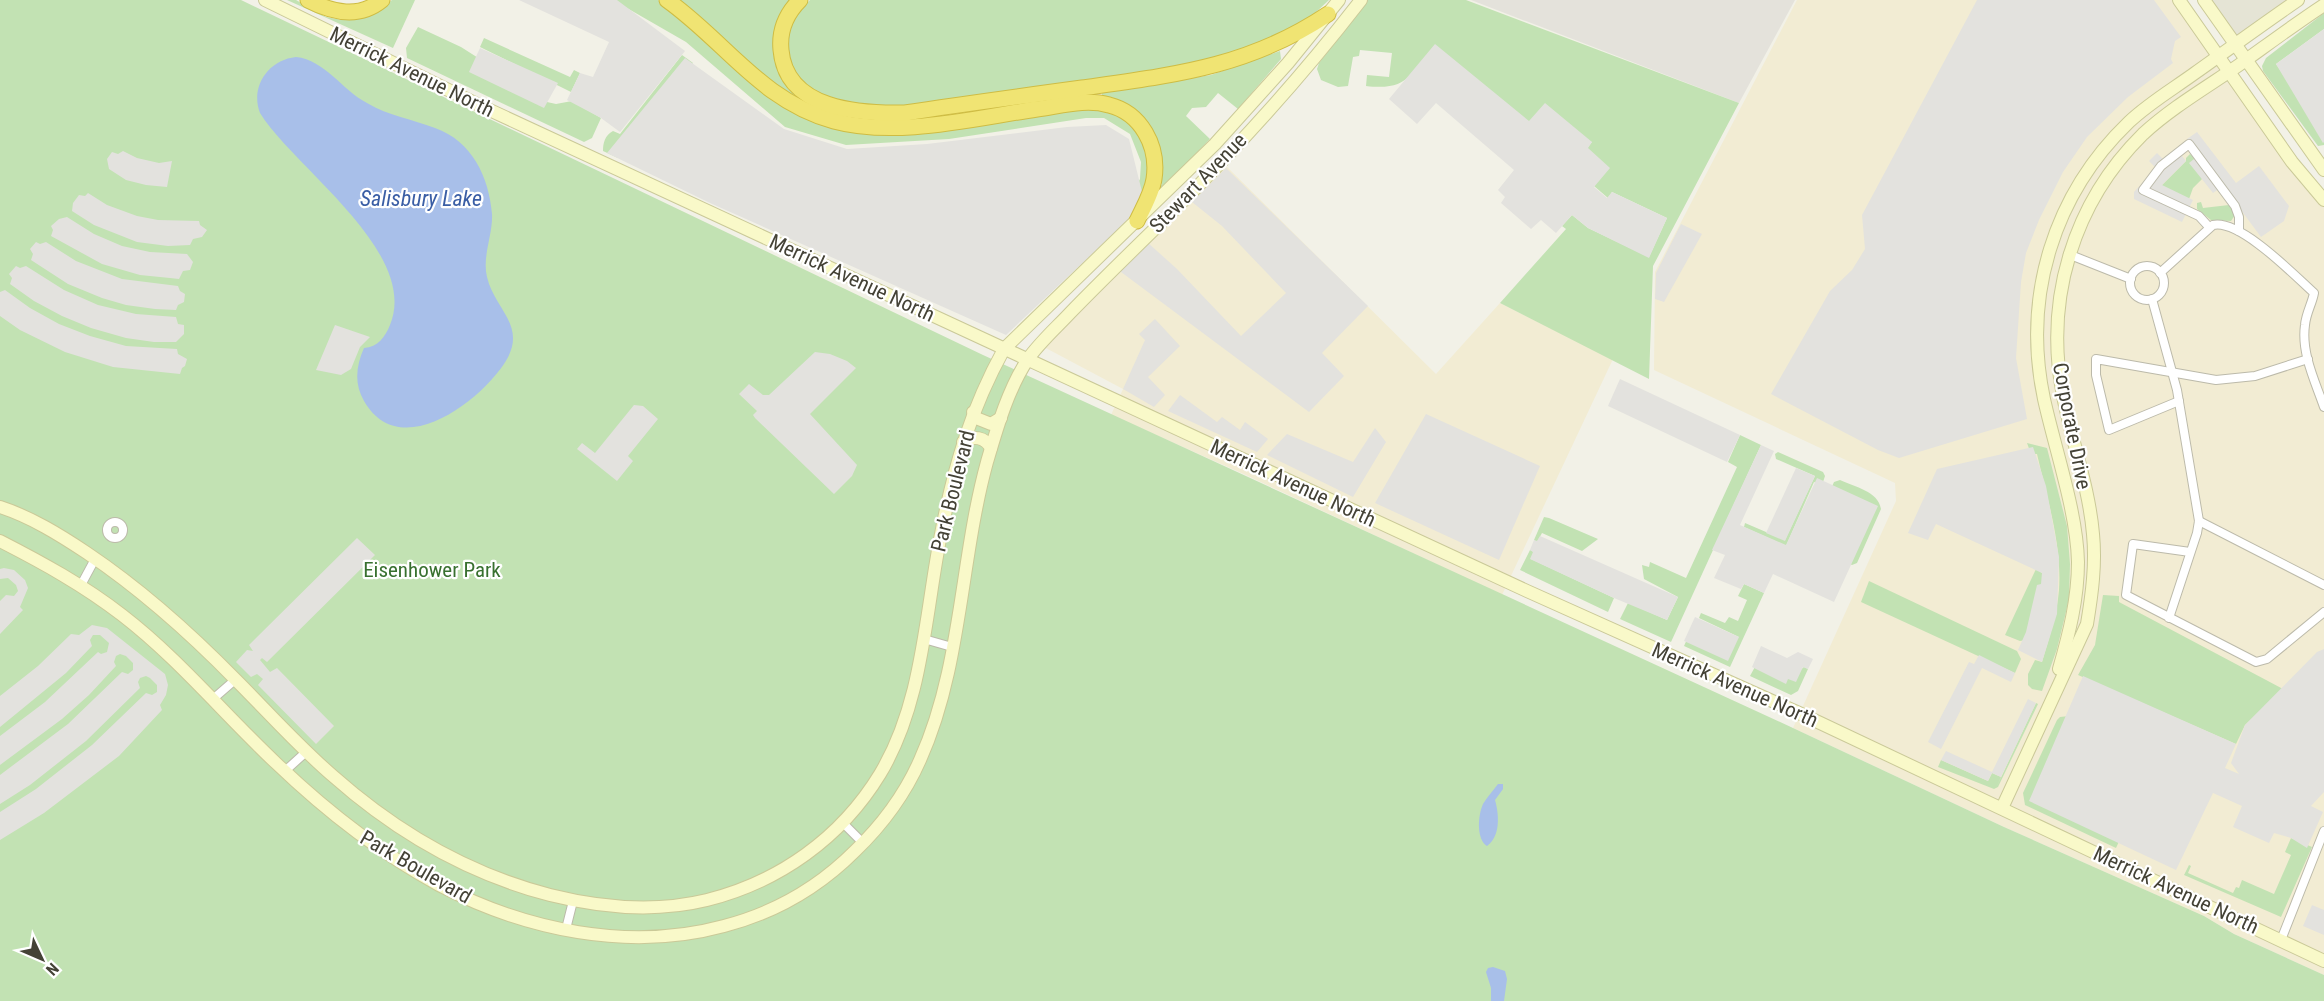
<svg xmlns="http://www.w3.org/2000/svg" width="2324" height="1001" font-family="'Roboto Condensed',sans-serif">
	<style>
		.residential { fill: #e5e4d5 }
		.commercial { fill: #f2ecd3 }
		.industrial { fill: #e4e2db }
		.green { fill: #c2e2b3 }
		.parking { fill: #e3e2de }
		.water { fill: #a8bfe9 }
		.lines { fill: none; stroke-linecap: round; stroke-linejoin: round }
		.street-casing { stroke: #bcbaaa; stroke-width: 10 }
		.secondary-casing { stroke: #cac998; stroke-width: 14 }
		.highway-casing { stroke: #cebc44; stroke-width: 17 }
		.street { stroke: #fff; stroke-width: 8 }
		.secondary { stroke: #f9f9c9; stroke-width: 12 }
		.highway { stroke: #f0e473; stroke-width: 15 }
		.labels { text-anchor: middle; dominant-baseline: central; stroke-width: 4.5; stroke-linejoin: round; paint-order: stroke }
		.street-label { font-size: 21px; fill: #444236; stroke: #fff }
		.park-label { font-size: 21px; fill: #38702f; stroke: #fff }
		.water-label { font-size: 22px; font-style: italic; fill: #3a5ea5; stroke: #fff }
	</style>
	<rect width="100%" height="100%" fill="#f2f1e7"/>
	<path class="residential" d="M2204,0H2298L2235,44Z"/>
	<g class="commercial">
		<path d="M1797,0H2179L2324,200V975L2234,934L2204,916L2004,827L1793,728L1896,501L1895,483L1654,370L1655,272Z"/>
		<path d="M1225,165L1436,374L1500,303L1613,359L1502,595L1246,475L1111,415L1123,389L1042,346Z"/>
	</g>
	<path class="industrial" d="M1471,0H1795L1739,103Z"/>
	<g class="green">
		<path d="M0,0H241L983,355L1793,728L2004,827L2204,916L2234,934L2324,975V1001H0Z"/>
		<path d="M287,0H296L326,17L342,20L370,16L392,0H415L393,48Z"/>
		<path d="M613,0H658L833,126L1087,107L1123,116L1139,131L1149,152L1146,192L1130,198L1140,179L1141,162L1130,134L1104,118H1086L949,139L846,145L785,127L686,42Z"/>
		<path d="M676,0H796L776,38L799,95L795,101L771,86Z"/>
		<path d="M810,0H1329L1299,28L1251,51L1171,71L881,109L818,95L800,81L788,58L787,37L794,16Z"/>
		<path d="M1368,0H1466L1739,103L1653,266L1649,379L1500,303L1566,229L1562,226L1572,215L1588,228L1649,257L1667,218L1612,192L1608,198L1594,186L1587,148L1592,142L1529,122L1435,45C1410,74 1409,91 1366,86L1367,75L1389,77L1392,53L1360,50L1359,56L1353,57L1348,86L1338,87L1321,80L1317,69L1319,63Z"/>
		<path d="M2324,13V29L2276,64L2324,135V145L2318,146L2263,71L2262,66L2266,58Z"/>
		<path d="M418,27L461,47L547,102L556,104L572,101L601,118L592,138L584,142L407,58L406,48Z"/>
		<path d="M484,38L570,77L574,70L580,73L571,92L480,47Z"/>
		<path d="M1280,51L1281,59L1238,109L1218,93L1206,107L1192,108L1186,116L1210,139L1160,191L1158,188L1162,184L1158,182V144L1102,98V92L1211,75Z"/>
		<path d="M682,55L693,63L618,158L603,151C603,143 605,135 613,131L620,134Z"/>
		<path d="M2190,154L2195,158L2202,179L2193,188L2189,199L2161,186L2186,161V158Z"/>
		<path d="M2201,202L2203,208L2229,205L2235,215L2231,221L2211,220L2197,209V203Z"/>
		<path d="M1740,435L1761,445L1671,642L1620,619L1631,597V604L1667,620L1678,597L1644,579L1642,565L1649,567L1650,562L1686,578L1737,467L1728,462Z"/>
		<path d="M2027,443L2047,448L2067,526L2070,564L2069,598L2065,616L2057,649L2042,691L2032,689L2028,685V674L2035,660L2042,662C2049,638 2057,615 2059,590C2062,544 2047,498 2037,454H2031Z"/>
		<path d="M1778,452L1823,472L1825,476L1822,485L1814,482L1786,546L1744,527L1745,523L1785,540L1815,476L1776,459L1775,454Z"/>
		<path d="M1840,480C1855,487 1878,491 1881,509L1857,563L1852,565L1845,562L1830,491L1834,482Z"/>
		<path d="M1544,517L1549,518L1598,539L1582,551L1542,533L1537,542L1534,540Z"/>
		<path d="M1530,550L1534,552L1531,559L1614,598L1608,612L1520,570Z"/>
		<path d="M2036,569L2042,573L2043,584L2026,640L2020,641L2005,635Z"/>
		<path d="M1869,581L2017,651L2021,659L2015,673L1861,602Z"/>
		<path d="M1744,584L1764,593L1730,667L1684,646L1689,635L1739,637L1699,618L1701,613L1725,623L1729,617L1738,621L1747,600L1738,596Z"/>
		<path d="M2103,595L2119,596V602L2283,689L2245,725L2236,744L2078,675L2095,645Z"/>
		<path d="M1757,663L1788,679L1804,667L1808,669L1798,691L1791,695L1750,676Z"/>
		<path d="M2036,703L2038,704L1998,787L1994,789L1938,767L1941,760L1988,781L1992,773L2001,777L1997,786Z"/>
		<path d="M2069,716L2123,833L2116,848L2025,805L2023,793L2057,720L2060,717Z"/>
		<path d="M2291,838L2312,847L2281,917L2184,875L2189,865L2191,866L2188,873L2233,893L2236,887L2239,888L2242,880L2274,894L2291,855L2285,852Z"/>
	</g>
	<g class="parking">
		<path d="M519,0H617L685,51L620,132L601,118L567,100L580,73L593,77L609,42Z"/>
		<path d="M1977,0H2154L2181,37L2175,41L2171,59L2173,63L2128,97L2087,137L2063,172L2039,220L2026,253L2021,282L2016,358L2027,419L1899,458L1878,450L1771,394L1830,291L1852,270L1865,249L1862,215Z"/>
		<path d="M2324,29V142L2323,143L2276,64Z"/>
		<path d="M1435,44L1529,121L1545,103L1592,142L1588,148L1610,168L1594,187L1607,198L1612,192L1667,218L1649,258L1588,228L1572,215L1556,233L1541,220L1531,229L1501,203L1505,197L1498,190L1514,170L1436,103L1417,124L1389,99Z"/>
		<path d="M480,48L558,83L544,108L469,72Z"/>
		<path d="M685,58L784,129L847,149L927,144L1067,127L1106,125L1129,139L1145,204L1006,335L710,203L607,153Z"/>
		<path d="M2197,132L2236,183L2259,166L2289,206L2284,221L2261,237L2223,186L2213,193L2189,163L2199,155L2187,139Z"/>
		<path d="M2177,150L2186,161L2162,185L2193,200L2182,222L2134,199V192L2156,168L2149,161L2157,153L2163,159Z"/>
		<path d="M123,151L137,158L159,163L172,161L167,187L146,185L126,180L109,169L107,159L112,152L118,154Z"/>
		<path d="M1226,168L1368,306L1322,353L1344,376L1309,412L1117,269L1147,242L1177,269L1241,336L1286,293L1222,226L1192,202Z"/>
		<path d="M88,193L107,205L137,216L158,220L199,221L200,225L207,230L202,237L193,239L190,245L168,246L137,242L94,225L72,211L73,203L79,195L85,196Z"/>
		<path d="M67,217L94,234L122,246L150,252L187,254L193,262L190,270L183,271L179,279L170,278L140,275L102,264L51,236L53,230L51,226L59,219Z"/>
		<path d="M1681,224L1702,234L1664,302L1655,299L1656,273Z"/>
		<path d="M36,242L40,244L46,242L76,261L122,279L178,286L180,291L185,294L184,302L178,305L176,310L155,309L126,305L102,298L68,284L31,260L33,254L30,249Z"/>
		<path d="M16,266L20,268L26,266L64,290L98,305L136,314L176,317L178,324L184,325V334L176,342H154L126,338L91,328L62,316L34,301L10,284L12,278L9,274Z"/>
		<path d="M5,290L30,308L59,324L90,336L126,346L177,349L178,354L187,359L185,366L182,368L180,374L113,367L65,352L20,330L0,316V292Z"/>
		<path d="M1155,319L1180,346L1148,377L1165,395L1154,407L1123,389L1145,340L1139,334Z"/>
		<path d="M335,325L370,337L360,347L351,369L341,375L316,370Z"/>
		<path d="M815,352L830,354L847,361L856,368L810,414L857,465L852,476L834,494L755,418L753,415L757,411L739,394L749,384L763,395H769Z"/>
		<path d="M1620,379L1740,435L1727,462L1608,406Z"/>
		<path d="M1180,395L1217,422L1222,417L1240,430L1245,422L1268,439L1257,452L1168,411Z"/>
		<path d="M634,405L643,406L658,419L628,456L633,461L617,481L577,449L582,443L595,453Z"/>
		<path d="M1426,414L1540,466L1499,560L1375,503Z"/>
		<path d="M1375,428L1386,442L1353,497L1267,455L1287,434L1353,462Z"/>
		<path d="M1761,445L1774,451L1740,525L1786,545L1817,478L1878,506L1834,602L1773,574L1764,593L1744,584L1741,589L1714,578L1725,555L1712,550Z"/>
		<path d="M2033,447L2046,486L2059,557L2057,614L2042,662L2018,650L2026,632L2037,585L2041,584L2042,573L1936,524L1928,540L1908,533L1937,469Z"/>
		<path d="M1796,468L1815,476L1785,541L1766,533Z"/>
		<path d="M1540,536L1678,597L1667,620L1614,598L1530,559L1533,552L1530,550L1534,540L1537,541Z"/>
		<path d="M357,538L375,555L267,662L262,658L260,660L270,672L277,668L334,726L316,744L258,685L263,679L257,674L251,677L236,662L247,650L253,651L249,645Z"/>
		<path d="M4,568L14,570L25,580L28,588L20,607L23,610L0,634V601L6,595L14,596L18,591L16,585L8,578L0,579V569Z"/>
		<path d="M1695,617L1739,637L1728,661L1684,641Z"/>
		<path d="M92,625L107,628L165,674L168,685L166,695L160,705L162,710L119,756L44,813L0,840V812L36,789L92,745L146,693L152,695L157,692V685L150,678L146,676L140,678L138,682L140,688L86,741L30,785L0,804V775L68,724L122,672L128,674L133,670V663L126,656L120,654L116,656L114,662L116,666L89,695L62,719L0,765V736L45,702L98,652L101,654L107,652L109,643L100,635H93L90,640L92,646L66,673L0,727V696L38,666L71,634L79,635Z"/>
		<path d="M1761,646L1787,658L1798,652L1813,659L1808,669L1803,667L1796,682L1788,679L1786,684L1752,667Z"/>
		<path d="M2324,649V792L2311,806L2323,812L2307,848L2291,838L2274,833L2269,843L2233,827L2242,806L2213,793L2176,870L2029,801L2083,676L2236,744L2225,768L2239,774L2231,763L2245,725L2317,652Z"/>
		<path d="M1979,655L2015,673L2011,682L1982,668L1941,749L1928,742L1969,662L1974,664Z"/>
		<path d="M2028,699L2036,703L2001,777L1992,773L1988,781L1941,760L1946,751L1992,772Z"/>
		<path d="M2312,905L2324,910V935L2303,926Z"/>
	</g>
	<g class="water">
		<path d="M296,57C325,60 342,90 367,103C389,116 412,119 435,128C472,141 489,177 492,214C493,235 482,256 487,277C495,311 529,326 504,364C477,404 399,462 364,401C354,384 356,366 364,348C378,347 385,337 390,325C420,252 293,167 260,113C250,87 268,60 296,57Z"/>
		<path d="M1498,784H1503V789L1495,800C1499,814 1501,836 1487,846C1476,839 1478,815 1483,804C1487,797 1493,791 1498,784Z"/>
		<path d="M1493,967L1505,971L1507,979L1504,1001H1491V988L1486,972L1488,968Z"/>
	</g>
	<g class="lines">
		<defs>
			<g id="street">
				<path d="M2209,227L2199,216L2143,190L2161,166L2189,144L2235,206L2239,217V231"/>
				<path d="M2068,254L2131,279"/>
				<circle cx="2147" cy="283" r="17"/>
				<path d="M2160,273L2213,225C2240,219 2294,275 2314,293C2312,304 2306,313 2305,325C2301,353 2315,381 2324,407"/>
				<path d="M2152,299L2177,390L2199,521L2197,533L2169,618"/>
				<path d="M2179,401L2109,430L2096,375V359L2216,380L2255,376L2308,359"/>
				<path d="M2199,521L2324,585"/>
				<circle cx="115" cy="530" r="8"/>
				<path d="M2190,552L2133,544L2126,595L2256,662L2267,659L2324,612"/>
				<path d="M81,585L95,559"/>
				<path d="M924,639L952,647"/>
				<path d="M213,699L236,679"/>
				<path d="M285,771L306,752"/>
				<path d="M843,823L863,843"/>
				<path d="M566,929L573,901"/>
				<path d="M2281,940L2324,831"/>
			</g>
			<g id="secondary">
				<path d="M265,0L481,106L1527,591L1799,713L2324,961"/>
				<path d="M2179,0L2292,162L2324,200"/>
				<path d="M2204,0L2324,170"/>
				<path d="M973,412L976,418L991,424L1001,418"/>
				<path d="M963,442C973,435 985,437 991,448"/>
				<path d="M0,507C31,517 60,535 87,553C142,590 190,633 236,680C268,712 298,746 333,776C395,831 469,874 550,895C602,908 654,913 707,900C779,882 841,838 880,774C923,703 925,614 941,534C954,466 971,409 1004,349L1215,144L1288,63L1339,0"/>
				<path d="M0,541C43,563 83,585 122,615C178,658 224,714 276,763C325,810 378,852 439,885C525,930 629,952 724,926C774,913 819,887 855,851C882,825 905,794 920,760C962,667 960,560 987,462C997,428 1008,389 1028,359C1040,342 1056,328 1070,313C1103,279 1137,246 1171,213C1238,147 1303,75 1361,0"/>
				<path d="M2059,669C2069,634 2078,599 2078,562C2077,512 2055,449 2044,399C2022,296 2054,194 2129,122C2149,103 2173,89 2195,73C2229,49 2263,24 2298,0"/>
				<path d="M2002,808L2087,624C2092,594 2096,564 2093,534C2089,487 2072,442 2063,396C2044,300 2073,203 2143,134C2171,108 2207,87 2239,65C2267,45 2295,24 2324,5"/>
			</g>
			<g id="highway">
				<path d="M308,0C333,13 359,19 382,0"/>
				<path d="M667,0C726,42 761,101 834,121C897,138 974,118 1037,109C1060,106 1086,98 1109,105C1141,113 1159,146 1154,179C1152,193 1143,208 1137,221"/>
				<path d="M800,0C786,14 779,30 781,50C786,110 860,114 905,113C964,104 1023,96 1082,88C1174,75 1249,67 1328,14"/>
			</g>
		</defs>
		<use href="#street" class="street-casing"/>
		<use href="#secondary" class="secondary-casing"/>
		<use href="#highway" class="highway-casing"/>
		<use href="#street" class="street"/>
		<use href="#secondary" class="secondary"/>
		<use href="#highway" class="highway"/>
	</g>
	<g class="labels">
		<g class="street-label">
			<text transform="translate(412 72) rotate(26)">Merrick Avenue North</text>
			<text transform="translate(1198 183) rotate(-46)">Stewart Avenue</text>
			<text transform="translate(852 278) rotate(25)">Merrick Avenue North</text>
			<text transform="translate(2072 426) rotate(79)">Corporate Drive</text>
			<text transform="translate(1293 483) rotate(25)">Merrick Avenue North</text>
			<text transform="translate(953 491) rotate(-76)">Park Boulevard</text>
			<text transform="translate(1735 685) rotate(24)">Merrick Avenue North</text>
			<text transform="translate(416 867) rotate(30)">Park Boulevard</text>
			<text transform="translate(2176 890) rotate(25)">Merrick Avenue North</text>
		</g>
		<g class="park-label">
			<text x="432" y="570">Eisenhower Park</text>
		</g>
		<g class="water-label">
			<text x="421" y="198">Salisbury Lake</text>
		</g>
	</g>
	<g transform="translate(42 959) rotate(134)" stroke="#ffffff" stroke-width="4.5" paint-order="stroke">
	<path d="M0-4.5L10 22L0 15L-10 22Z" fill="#444236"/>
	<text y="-9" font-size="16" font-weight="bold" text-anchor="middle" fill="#444236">N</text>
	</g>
</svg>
